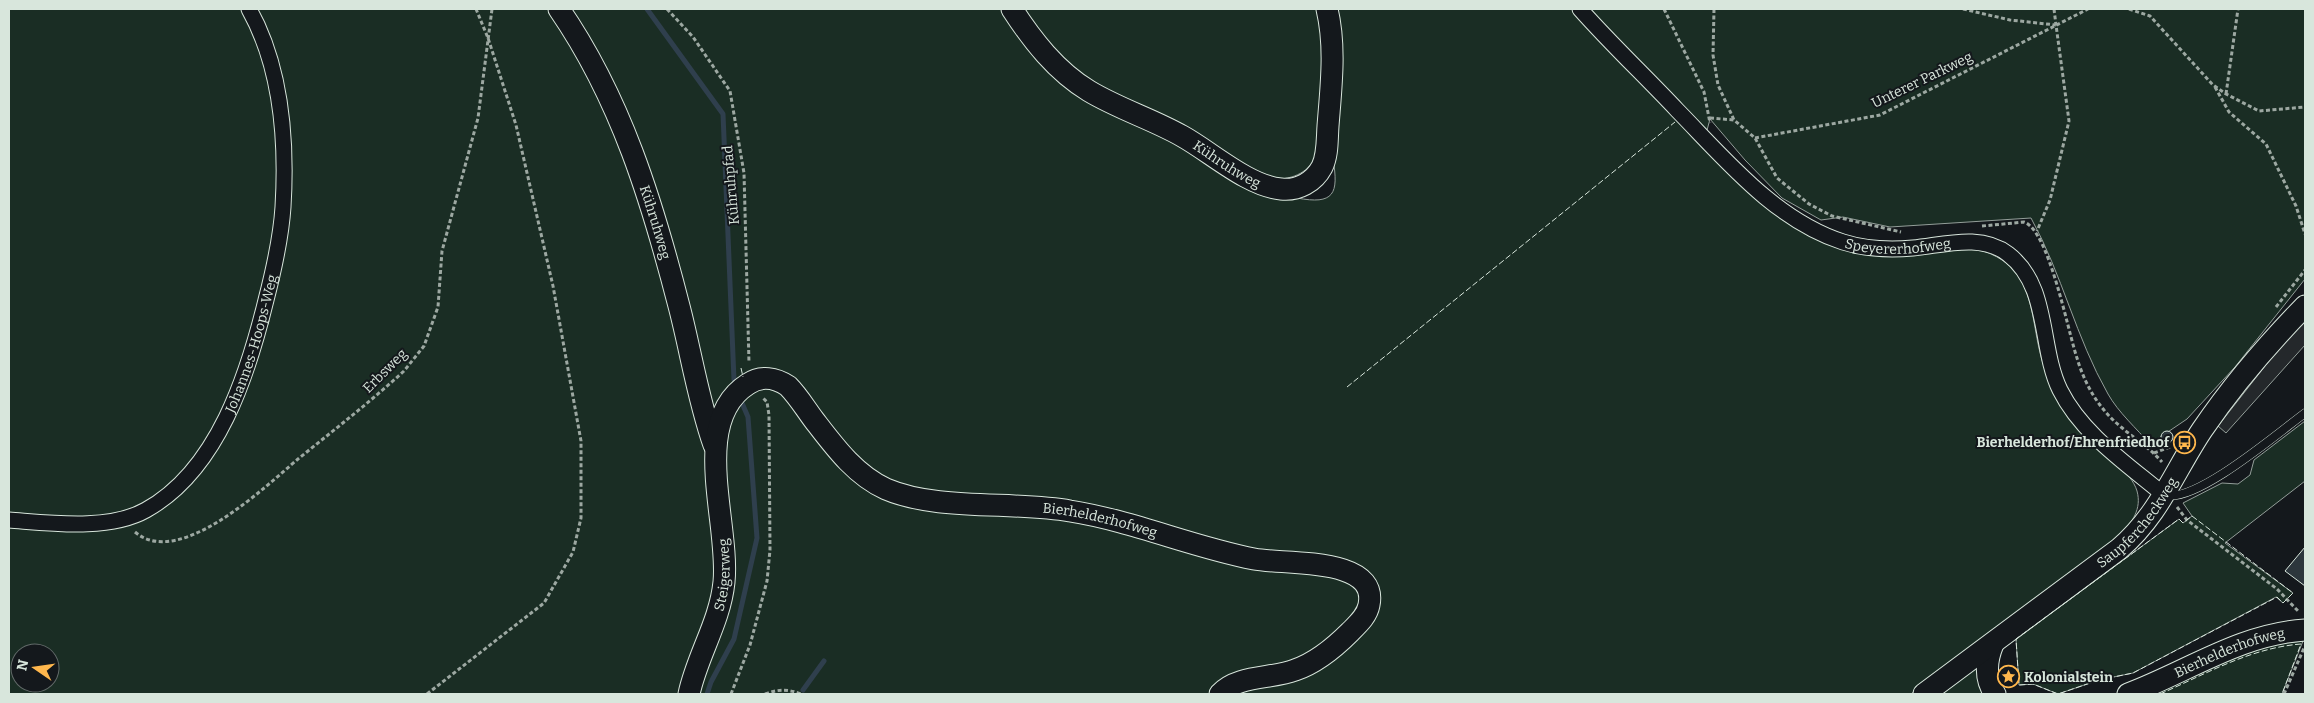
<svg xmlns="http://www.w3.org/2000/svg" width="2314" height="703" font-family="Bitter,serif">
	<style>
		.green { fill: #1a2d24; stroke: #939e99; fill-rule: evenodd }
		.parking { fill: #24282b; stroke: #939e99 }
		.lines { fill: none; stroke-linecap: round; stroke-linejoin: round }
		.stream { stroke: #2f3f4d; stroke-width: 5 }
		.building { fill: #2c363c; stroke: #d8e6dc }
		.lane-casing { stroke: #d8e6dc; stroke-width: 9 }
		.street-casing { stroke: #d8e6dc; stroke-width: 17 }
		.secondary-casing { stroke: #d8e6dc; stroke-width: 23 }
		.path { stroke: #9da8a2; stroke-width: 3; stroke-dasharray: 4 2.5; stroke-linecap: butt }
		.lane { stroke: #14181c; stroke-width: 8 }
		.street { stroke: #14181c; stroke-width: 15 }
		.secondary { stroke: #14181c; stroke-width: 21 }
		.fence { stroke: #d8e6dc; stroke-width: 1; stroke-dasharray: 6 2.5; stroke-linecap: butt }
		.labels { text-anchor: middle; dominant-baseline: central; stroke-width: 4; stroke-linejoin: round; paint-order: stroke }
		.street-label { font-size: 14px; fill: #d8e6dc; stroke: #14181c }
		.poi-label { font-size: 14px; font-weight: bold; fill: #d8e6dc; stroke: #14181c; text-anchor: end }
	</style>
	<rect width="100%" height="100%" fill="#14181c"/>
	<g class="green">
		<path d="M9,9H1002L1041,62L1297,198C1334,205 1339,194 1333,159L1336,9H2305V279L2235,367L2187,419L2150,444C2137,429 2118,412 2108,394C2076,338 2062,274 2031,218L1890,227L1843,217L1821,220L1782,198L1745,160L1710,119L1703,145L1816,237L1972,248C2049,265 2023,333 2052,385C2062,404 2077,426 2091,441C2105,456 2131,471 2137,491C2142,509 2132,522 2121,535L1911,694H9ZM20,653H50V683H20Z"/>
		<path d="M1021,9H1321L1326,35L1318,155C1306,175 1291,180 1269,179L1104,91L1060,59Z"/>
		<path d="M2305,421V481L2225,543L2293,593L2283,603L2276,597L2133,673L2099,680L2058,694L2033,684L2019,685L2016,639L2179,519L2183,523L2192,516L2183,503L2222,483L2238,484L2250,475L2254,460Z"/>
		<path d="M2303,641L2282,694H2155L2231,659L2269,645Z"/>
		<path d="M1980,662L1985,694H1937Z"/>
	</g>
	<path class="parking" d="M2305,315V345L2226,433L2218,426Z"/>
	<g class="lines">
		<g class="stream">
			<path d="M647,9L723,114L734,380"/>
			<path d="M803,690L824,661"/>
			<path d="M707,694L711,682L734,639L757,538L748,417L742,403"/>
		</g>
	</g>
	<g class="building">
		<circle cx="2167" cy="437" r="6"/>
		<path d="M2305,547V586L2285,571Z"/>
	</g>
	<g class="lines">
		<defs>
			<path id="lane" d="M2166,495C2196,503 2278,433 2305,413"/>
			<g id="street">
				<path id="s1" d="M1580,9C1611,44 1645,76 1677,110C1726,160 1775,220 1843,242C1865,249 1890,250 1913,248C1944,245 1981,233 2008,254C2050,286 2039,347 2060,390C2082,434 2127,464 2164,495"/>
				<path id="s2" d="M9,520C50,523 109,531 146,510C218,470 248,374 266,300C274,269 281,238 283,207C287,141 282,68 249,9"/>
			</g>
			<g id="secondary">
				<path id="s3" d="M559,9C621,99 652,201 679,306C691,352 698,400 714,445"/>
				<path id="s4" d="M1012,9C1032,40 1056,71 1089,91C1119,109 1152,119 1182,136C1211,152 1248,186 1281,189C1298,191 1314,182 1322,167C1328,155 1327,139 1328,126C1331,87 1336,47 1327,9"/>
				<path d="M1993,644C1986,661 1984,678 1995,694"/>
				<path id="s5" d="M689,694C697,656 720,622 724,582C730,524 689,421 748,384C761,375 776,378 788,386C798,396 805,408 814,420C834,446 855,475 886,489C937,511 1015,501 1070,511C1133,521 1192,547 1254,559C1284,565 1379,556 1369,605C1367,616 1358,624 1350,632C1335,647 1316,663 1295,670C1272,679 1237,675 1220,694"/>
				<path id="s6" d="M1924,694L2119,549C2159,515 2174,472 2202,430C2232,386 2268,344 2305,306"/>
				<path id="s7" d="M2128,694C2187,672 2240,634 2305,630"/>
			</g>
		</defs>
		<use href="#lane" class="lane-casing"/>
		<use href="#street" class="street-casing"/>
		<use href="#secondary" class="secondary-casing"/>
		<g class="path">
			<path d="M667,9L693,37L730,91L744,173L749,363"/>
			<path d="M1664,9L1704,92L1710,123"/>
			<path d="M1714,9L1713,55L1718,85L1734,120L1755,138L1777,178L1809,204L1832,216L1901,232"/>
			<path d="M1963,9L2010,20L2056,25L2069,121L2050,200L2037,231"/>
			<path d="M2054,9L2056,25"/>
			<path d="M2129,9L2150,16L2213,85L2226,94L2259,111L2305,107"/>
			<path d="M2215,87L2229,112L2266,144L2296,206L2305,234"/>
			<path d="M2226,94L2238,9"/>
			<path d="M1710,118L1734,120"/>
			<path d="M1755,138L1880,115L2088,9"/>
			<path d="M1982,226L2024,222C2049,230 2068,332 2077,358C2085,385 2099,409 2121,427C2135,439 2150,448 2162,462"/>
			<path d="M2276,307L2305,270"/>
			<path d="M2154,453L2170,447"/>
			<path d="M2177,507L2187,520L2277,589L2299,612"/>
			<path d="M135,532C179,570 266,486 298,459C334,430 370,402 404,371L424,346L438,307L442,251L478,118L492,9"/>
			<path d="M427,694L544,603L573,552L581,518V441L553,286L516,125L488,38L476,9"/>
			<path d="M731,694L750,645L767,581L770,550L769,415L767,402L763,398"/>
			<path d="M765,694C778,689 788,689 801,694"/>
			<path d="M2284,694L2304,648"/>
		</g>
		<use href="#lane" class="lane"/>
		<use href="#street" class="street"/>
		<use href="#secondary" class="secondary"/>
		<g class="fence">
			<path d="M741,368L743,377"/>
			<path d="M1347,387L1675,122"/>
			<path d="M2192,516L2293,593L2283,603L2277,597L2133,673L2099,680L2058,694L2033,684L2019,685L2016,639L2179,519L2183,523Z"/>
			<path d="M2160,694C2206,674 2250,648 2301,644L2282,694"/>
		</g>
	</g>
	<defs>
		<symbol id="bus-ring" viewBox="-11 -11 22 22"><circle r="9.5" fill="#14181c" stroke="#ffb74d" stroke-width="1.5"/><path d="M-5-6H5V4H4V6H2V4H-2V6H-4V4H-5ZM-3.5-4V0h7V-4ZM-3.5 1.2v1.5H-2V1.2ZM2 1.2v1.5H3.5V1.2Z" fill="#ffb74d"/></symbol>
		<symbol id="sight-ring" viewBox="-11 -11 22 22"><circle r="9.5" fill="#14181c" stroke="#ffb74d" stroke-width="1.5"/><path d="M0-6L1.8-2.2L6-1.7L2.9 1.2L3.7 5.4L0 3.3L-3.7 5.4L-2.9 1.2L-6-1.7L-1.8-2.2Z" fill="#ffb74d"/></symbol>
	</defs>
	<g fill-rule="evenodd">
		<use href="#bus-ring" x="2172" y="430" width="25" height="25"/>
		<use href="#sight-ring" x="1996" y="664" width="25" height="25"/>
	</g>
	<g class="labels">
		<g class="street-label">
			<text transform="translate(1922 80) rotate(-26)">Unterer Parkweg</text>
			<text stroke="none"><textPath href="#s4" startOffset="270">Kühruhweg</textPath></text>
			<text transform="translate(731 185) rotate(-95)">Kühruhpfad</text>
			<text stroke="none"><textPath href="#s3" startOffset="235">Kühruhweg</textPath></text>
			<text stroke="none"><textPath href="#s1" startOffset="410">Speyererhofweg</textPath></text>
			<text stroke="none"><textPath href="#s2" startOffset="342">Johannes-Hoops-Weg</textPath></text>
			<text transform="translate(385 371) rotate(-45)">Erbsweg</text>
			<text stroke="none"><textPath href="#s5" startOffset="730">Bierhelderhofweg</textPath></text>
			<text stroke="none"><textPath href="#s6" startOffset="275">Saupfercheckweg</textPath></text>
			<text stroke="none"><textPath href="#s5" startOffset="125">Steigerweg</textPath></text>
			<text stroke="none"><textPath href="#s7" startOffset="110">Bierhelderhofweg</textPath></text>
		</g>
		<g class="poi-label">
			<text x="2169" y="442">Bierhelderhof/Ehrenfriedhof</text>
			<text x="2024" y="677" text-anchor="start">Kolonialstein</text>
		</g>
	</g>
	<rect width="2314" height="703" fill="none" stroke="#d8e6dc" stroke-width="20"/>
	<g transform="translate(35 668) rotate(283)"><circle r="24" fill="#14181c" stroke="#626a69"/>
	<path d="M0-4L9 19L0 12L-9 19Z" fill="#ffb74d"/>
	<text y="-8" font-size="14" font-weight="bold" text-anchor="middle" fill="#d8e6dc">N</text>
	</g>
</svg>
